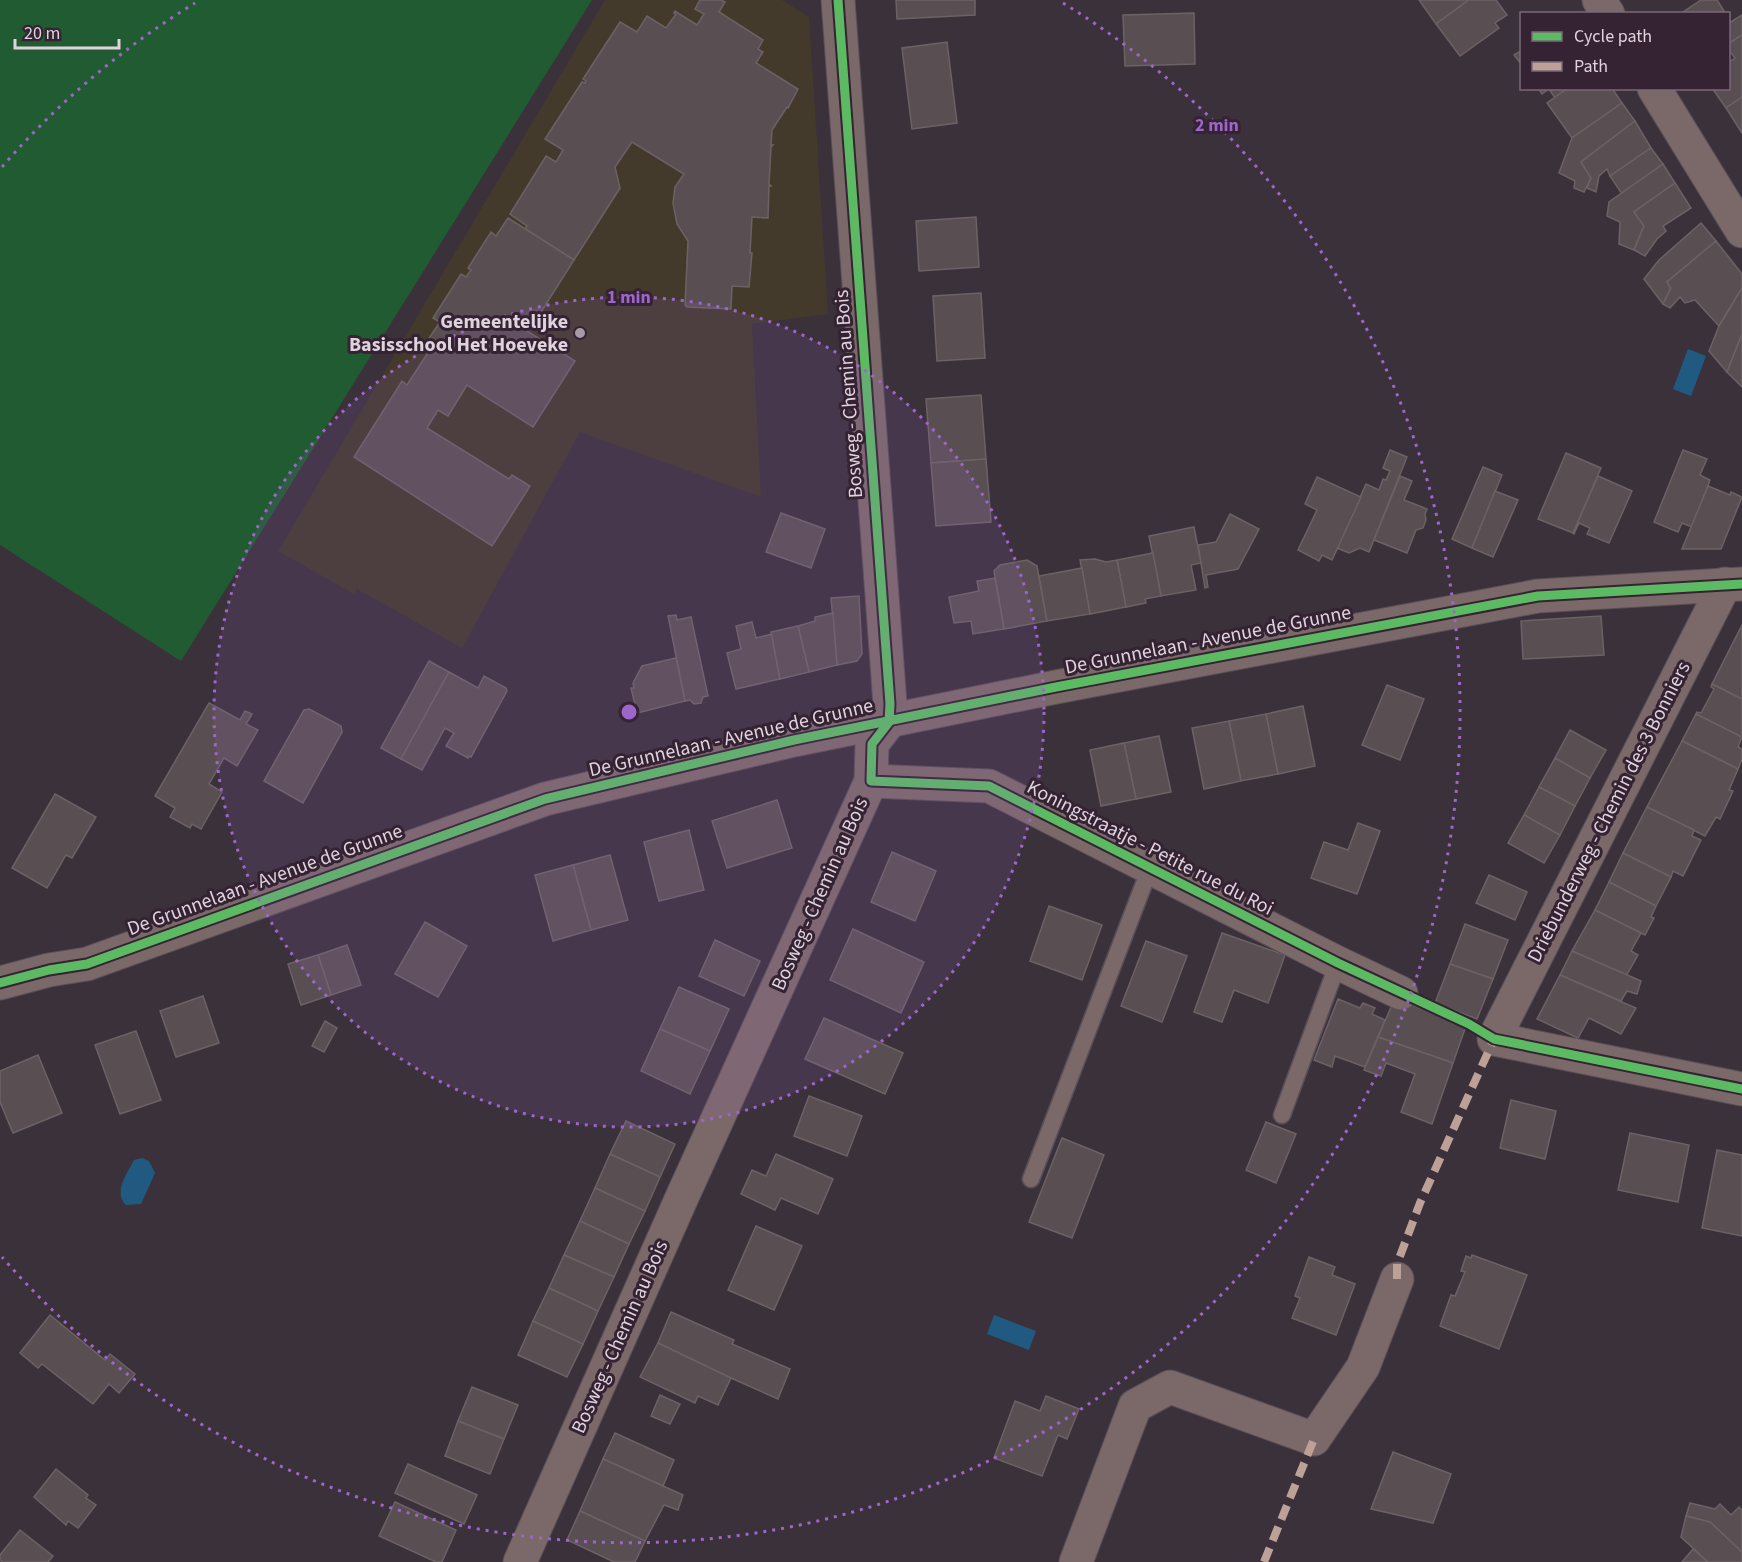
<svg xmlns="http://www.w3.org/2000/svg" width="1742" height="1562" font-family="'Source Sans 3',sans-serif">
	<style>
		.education { fill: #433a2c }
		.green { fill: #215b32 }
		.water { fill: #215a81 }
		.building { fill: #594f52; stroke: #6c6265; stroke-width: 1.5 }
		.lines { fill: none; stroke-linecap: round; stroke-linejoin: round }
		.service-casing { stroke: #584f58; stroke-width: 19 }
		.minor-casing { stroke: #584f58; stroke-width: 35 }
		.tertiary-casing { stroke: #584f58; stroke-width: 35 }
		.service { stroke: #7b6868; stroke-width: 16 }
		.minor { stroke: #7b6868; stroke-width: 33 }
		.tertiary { stroke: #7b6868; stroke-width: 33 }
		.quiet { stroke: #bda197; stroke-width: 8; stroke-dasharray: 15 8; stroke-linecap: butt }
		.cycleway-casing { stroke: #352334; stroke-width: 13 }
		.cycleway { stroke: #5cba63; stroke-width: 9 }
		.ring { fill: none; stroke: #9e66ca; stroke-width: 3; stroke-dasharray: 3 6 }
		.poi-dot { fill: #a69aa5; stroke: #352334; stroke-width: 2 }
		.labels { text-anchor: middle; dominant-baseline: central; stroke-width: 6; stroke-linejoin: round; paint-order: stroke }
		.poi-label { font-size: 20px; font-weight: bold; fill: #dfd3de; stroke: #352334; text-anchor: end }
		.street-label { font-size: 20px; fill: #dfd3de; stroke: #352334 }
		.centre { fill: #9e66ca; stroke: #352334; stroke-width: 3 }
		.ring-label { font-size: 18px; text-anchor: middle; font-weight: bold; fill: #9e66ca; stroke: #352334; stroke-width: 6; stroke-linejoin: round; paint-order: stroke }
	</style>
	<rect width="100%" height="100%" fill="#3b313b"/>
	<path class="education" d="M605,0H782L809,17L828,314L752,324L761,497L580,432L462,648L357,589L354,594L278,551Z"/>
	<path class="green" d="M0,0H592L181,661L0,545Z"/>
	<g class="water">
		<path d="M1688,349L1706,356L1691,396L1673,389Z"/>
		<path d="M142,1158L149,1161L155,1173L141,1204L126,1205C113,1192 127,1174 134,1160Z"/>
		<path d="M994,1315L1036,1331L1029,1350L987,1334Z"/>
	</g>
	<g class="building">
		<path d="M700,0H721L725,2L719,12L763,40L758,49L763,52L756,63L798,89L788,108L787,107L772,130L771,145H773L771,147L769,184L771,186H769L768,218L752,217L750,253H752L749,287L732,286L731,309L687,307L685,305L688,241L677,224L673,203L675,187L684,174L632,142L615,167L620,188L574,260L525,229L527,226L510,214L546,156L556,162L563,150L545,139L582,82L585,83L586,81L583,79L620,22L637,32L647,16L666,28L676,14L674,13L675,11L697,25L704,14L695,9Z"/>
		<path d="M896,0H975V15L897,19Z"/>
		<path d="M1419,0H1469L1436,24Z"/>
		<path d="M1469,0H1496L1507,15L1495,23L1499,28L1460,56L1436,24Z"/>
		<path d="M1701,0H1717L1726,14H1680Z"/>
		<path d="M1194,13L1195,64L1125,66L1123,15Z"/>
		<path d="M1742,15V35L1728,44V18L1731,22Z"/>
		<path d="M1742,35V97L1726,108L1712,88H1728V63L1735,58L1728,49V44Z"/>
		<path d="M947,42L957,123L912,129L902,48Z"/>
		<path d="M1522,50V65L1514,55Z"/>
		<path d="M1538,88H1568L1555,98L1549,89L1542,94Z"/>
		<path d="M1568,88H1612L1622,103L1572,138L1547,103Z"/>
		<path d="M1742,97V133L1726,108Z"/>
		<path d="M1622,103L1635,121L1581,162L1591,178L1584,192L1574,188L1575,181L1559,173L1572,138Z"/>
		<path d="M1635,121L1651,148L1610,176L1607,169L1599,176L1596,192L1587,188L1591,178L1581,162Z"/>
		<path d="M1651,148L1663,164L1622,194L1610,176Z"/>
		<path d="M1663,164L1675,183L1634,212L1644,226L1634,250L1619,244L1620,222L1607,216L1609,202Z"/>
		<path d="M1675,183L1691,208L1663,226L1666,231L1657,239L1645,256L1634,250L1644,226L1634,212Z"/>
		<path d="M976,217L979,267L919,271L916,221Z"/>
		<path d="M508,218L574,260L541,312L542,315L536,311L531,318L526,315L519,326L575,361L533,427L467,385L448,416L438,410L427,428L509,479L512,475L530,486L492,546L354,457L402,381L407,385L429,351L423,347L440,322L433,318L461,274L466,277L471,270L468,268L491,232L496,236Z"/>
		<path d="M1701,223L1716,241L1667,282L1671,288L1663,304L1644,279L1659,260Z"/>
		<path d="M1716,241L1742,274V288L1719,326L1695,300L1685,303L1680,297L1670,308L1663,304L1671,288L1667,282Z"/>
		<path d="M1742,288V334L1727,372L1709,351L1719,326Z"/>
		<path d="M981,293L985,358L937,361L933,296Z"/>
		<path d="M1742,334V387L1727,372Z"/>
		<path d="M981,395L986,459L931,463L926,399Z"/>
		<path d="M1390,450L1407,457L1369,552L1360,548L1349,553L1337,548L1366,484L1379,490L1383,479L1386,480L1390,471L1383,468Z"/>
		<path d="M1683,450L1707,459L1700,475L1710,480L1692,527L1682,523L1678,532L1654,522Z"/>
		<path d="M1566,453L1601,468L1573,533L1538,519Z"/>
		<path d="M986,459L991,522L936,526L931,463Z"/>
		<path d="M1483,467L1502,475L1472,548L1452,539Z"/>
		<path d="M1400,476L1412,481L1404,500L1427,509L1425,514L1426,520L1423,528L1416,530L1407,553L1374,540Z"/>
		<path d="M1598,476L1632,491L1609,543L1587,534L1590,528L1579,523L1574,534L1573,533Z"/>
		<path d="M1317,477L1361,497L1332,560L1322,555L1319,561L1298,550L1317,510L1305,504Z"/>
		<path d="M1708,486L1730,495L1731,492L1742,497L1721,549H1682Z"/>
		<path d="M1495,491L1518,500L1493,557L1472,548Z"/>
		<path d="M781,513L825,529L811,568L766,552Z"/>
		<path d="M1230,514L1259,529L1238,569L1206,575L1208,587L1205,588L1198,545L1216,542Z"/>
		<path d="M1194,527L1201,563L1191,565L1196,590L1161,596L1149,536Z"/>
		<path d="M1153,553L1161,596L1145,599L1146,603L1126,607L1117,560Z"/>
		<path d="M1095,559L1106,562L1117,560L1126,607L1090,614L1080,560Z"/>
		<path d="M1027,560L1037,566L1047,621L1004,629L994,571L1000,565Z"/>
		<path d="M1082,568L1090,614L1047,621L1039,576Z"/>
		<path d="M995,578L1004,629L973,634L971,621L954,623L949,597L979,591L977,581Z"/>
		<path d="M859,596L862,654L857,661L837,665L831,598Z"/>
		<path d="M833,613L837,665L809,672L798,626L815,621V617Z"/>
		<path d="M676,615L677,620L691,617L708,696L703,697L701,703L694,704L690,700L685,701L668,616Z"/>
		<path d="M1601,616L1604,655L1523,659L1521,621Z"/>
		<path d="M752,622L756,638L772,634L780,679L736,689L727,653L741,649L736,626Z"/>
		<path d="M1742,625V699L1712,684Z"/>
		<path d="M798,626L809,672L780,679L771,632Z"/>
		<path d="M676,658L685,701L637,713L631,688H634L633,683L642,666Z"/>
		<path d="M429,661L449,672L401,759L381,748Z"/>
		<path d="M449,672L478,688L484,676L506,688L507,691L471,757L468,756V758L446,746L454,733L445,728L422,770L401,759Z"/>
		<path d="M1712,684L1742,699V737L1696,714L1697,712L1701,713L1714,689L1711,687Z"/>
		<path d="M1387,685L1424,699L1400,760L1362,745Z"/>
		<path d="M209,703L240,720L245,711L252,714L246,724L258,730L237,766L224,758L209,784L222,792L201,829L192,824L190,828L170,817L175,808L155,796Z"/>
		<path d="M1303,706L1315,766L1278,774L1266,714Z"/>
		<path d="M309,709L341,726L342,732L303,803L264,781L304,710Z"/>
		<path d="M1266,714L1278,774L1241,781L1229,721Z"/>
		<path d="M1696,714L1742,737L1738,747L1742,749V759L1738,769L1682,741Z"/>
		<path d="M1229,721L1241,781L1204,789L1192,728Z"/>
		<path d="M1570,730L1606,750L1590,778L1555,758Z"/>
		<path d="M1159,736L1171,792L1136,799L1124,743Z"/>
		<path d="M1682,741L1738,769L1729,790L1733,791L1720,819L1716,817L1705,836L1647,807Z"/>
		<path d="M1124,743L1136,799L1101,806L1090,750Z"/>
		<path d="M1555,758L1590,778L1575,806L1539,787Z"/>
		<path d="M1539,787L1575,806L1560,835L1524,815Z"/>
		<path d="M55,794L96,817L72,858L66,855L47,888L12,868Z"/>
		<path d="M777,800L792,848L727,868L712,821Z"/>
		<path d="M1647,807L1694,830L1692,836L1701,840L1683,876L1673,871L1671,877L1623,853Z"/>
		<path d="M1524,815L1560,835L1544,863L1508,843Z"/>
		<path d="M1358,823L1380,831L1357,894L1311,878L1324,842L1348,850Z"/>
		<path d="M689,830L704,890L659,901L644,842Z"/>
		<path d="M892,852L936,871L915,921L871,902Z"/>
		<path d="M1623,853L1671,877L1656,906L1609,882Z"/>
		<path d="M610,855L628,920L591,930L573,865Z"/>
		<path d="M573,865L591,930L553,941L535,875Z"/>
		<path d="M1489,875L1527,892L1515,920L1476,903Z"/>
		<path d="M1609,882L1656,906L1651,917L1654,918L1645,935L1595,910Z"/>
		<path d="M1049,906L1102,925L1082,980L1030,961Z"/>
		<path d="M1595,910L1641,933L1631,951L1638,955L1626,976L1572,951Z"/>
		<path d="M425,922L467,946L438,997L395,974Z"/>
		<path d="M1465,924L1508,940L1493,979L1450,964Z"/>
		<path d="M853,929L924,962L901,1013L830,980Z"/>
		<path d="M1222,933L1285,955L1268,1003L1234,990L1222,1022L1194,1012Z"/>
		<path d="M715,940L760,961L744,996L699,976Z"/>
		<path d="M1146,941L1187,956L1162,1022L1121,1006Z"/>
		<path d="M347,945L361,985L331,995L318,955Z"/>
		<path d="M1572,951L1641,981L1637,994L1627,991L1621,1001L1560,975Z"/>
		<path d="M318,955L331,995L301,1005L288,964Z"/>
		<path d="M1450,964L1493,979L1477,1019L1435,1003Z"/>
		<path d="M1560,975L1636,1008L1621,1034L1589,1018L1578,1038L1537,1019Z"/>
		<path d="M679,987L729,1009L710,1051L660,1029Z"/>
		<path d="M203,996L219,1043L176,1057L160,1011Z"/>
		<path d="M1395,998L1466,1026L1453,1063L1378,1037Z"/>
		<path d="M1338,999L1360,1008L1363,1003L1375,1008L1372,1014L1385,1020L1365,1067L1335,1056L1332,1067L1314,1060Z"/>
		<path d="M824,1018L903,1053L885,1094L805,1059Z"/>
		<path d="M325,1021L337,1028L324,1052L312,1046Z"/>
		<path d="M660,1029L710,1051L690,1094L641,1071Z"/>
		<path d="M136,1031L161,1100L120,1114L95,1045Z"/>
		<path d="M1378,1037L1453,1063L1432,1124L1401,1112L1415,1074L1386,1063L1381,1076L1364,1070Z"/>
		<path d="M38,1055L62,1113L13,1133L0,1102V1071Z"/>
		<path d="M809,1096L862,1116L847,1156L794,1136Z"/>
		<path d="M1511,1100L1556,1111L1545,1159L1500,1148Z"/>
		<path d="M626,1121L675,1144L660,1177L610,1154Z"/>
		<path d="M1266,1122L1296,1134L1276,1183L1246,1170Z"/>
		<path d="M1630,1133L1689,1145L1678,1202L1618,1190Z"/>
		<path d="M1062,1138L1104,1155L1072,1238L1029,1222Z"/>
		<path d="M1717,1150L1742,1155V1236L1702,1228Z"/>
		<path d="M610,1154L660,1177L645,1211L595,1188Z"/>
		<path d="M776,1154L833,1179L818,1214L781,1198L775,1210L741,1194L752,1170L766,1176Z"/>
		<path d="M595,1188L645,1211L629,1244L580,1221Z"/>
		<path d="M580,1221L629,1244L614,1277L564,1255Z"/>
		<path d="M756,1226L802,1246L774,1310L728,1290Z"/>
		<path d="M564,1255L614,1277L598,1311L549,1288Z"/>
		<path d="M1472,1255L1527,1275L1499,1349L1440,1326L1451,1295L1455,1296L1465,1272L1461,1271L1466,1256L1471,1258Z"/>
		<path d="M1309,1257L1335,1267L1332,1275L1355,1284L1336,1335L1292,1318L1300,1298L1295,1296Z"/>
		<path d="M549,1288L598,1311L583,1344L533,1321Z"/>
		<path d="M671,1312L734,1340L732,1344L790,1369L778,1399L731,1378L658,1343Z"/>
		<path d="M50,1315L105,1360L110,1354L135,1374L119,1393L109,1384L93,1404L42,1364L38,1368L20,1353Z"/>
		<path d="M533,1321L583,1344L567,1377L518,1355Z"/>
		<path d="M658,1343L731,1378L718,1405L698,1396L695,1403L640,1377Z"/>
		<path d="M472,1387L518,1405L504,1439L458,1421Z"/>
		<path d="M660,1395L680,1404L670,1424L651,1416Z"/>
		<path d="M1046,1396L1079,1409L1067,1439L1058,1435L1042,1476L994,1458L1015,1401L1040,1411Z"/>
		<path d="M458,1421L504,1439L490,1474L445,1456Z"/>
		<path d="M615,1433L674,1460L663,1486L603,1459Z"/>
		<path d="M1393,1452L1451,1474L1433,1523L1371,1509Z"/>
		<path d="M603,1459L683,1495L678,1510L664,1505L645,1541L580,1511Z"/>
		<path d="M408,1464L477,1495L464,1524L395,1493Z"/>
		<path d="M56,1469L88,1495L86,1498L96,1505L78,1528L68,1521L66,1525L34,1497Z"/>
		<path d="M395,1502L456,1530L442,1562H436L379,1536Z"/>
		<path d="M1690,1503L1715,1509L1720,1504L1731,1515L1739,1507L1742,1510V1552L1710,1522L1686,1516Z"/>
		<path d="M580,1511L645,1541L635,1562H614L567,1540Z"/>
		<path d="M1686,1516L1710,1522L1742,1552V1562H1708L1681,1537Z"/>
		<path d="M20,1530L53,1556L48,1562H3L0,1560V1555Z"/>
		<path d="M1693,1549L1708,1562H1682Z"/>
	</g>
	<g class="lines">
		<defs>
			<g id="service">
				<path d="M1282,1115L1338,963"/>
				<path d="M1031,1179L1150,868"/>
			</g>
			<g id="minor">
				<path d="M1599,0L1608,14"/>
				<path d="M1654,88L1742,231"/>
				<path d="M1725,584L1494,1039L1742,1089"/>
				<path d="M871,781L989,786L1338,963L1401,993"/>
				<path d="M520,1562L683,1195L871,781L872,744L889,722L890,704L838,0"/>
				<path d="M1076,1562L1135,1406L1170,1387L1314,1439L1363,1367L1397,1279"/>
			</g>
			<path id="tertiary" d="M0,983L49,970L87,964L545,799L794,740L1056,687L1538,596L1742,584"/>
		</defs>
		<use href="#service" class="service-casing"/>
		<use href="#minor" class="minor-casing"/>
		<use href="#tertiary" class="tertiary-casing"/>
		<use href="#service" class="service"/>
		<use href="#minor" class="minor"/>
		<use href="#tertiary" class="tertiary"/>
		<g class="quiet">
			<path d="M1397,1279V1264L1420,1203L1494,1039"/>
			<path d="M1264,1562L1314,1439"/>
		</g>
		<defs>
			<g id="cycleway">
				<path d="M838,0L890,704L889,722L872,744L871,781L989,786L1338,963L1469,1024L1494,1039L1742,1089"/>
				<path d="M0,983L49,970L87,964L545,799L794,740L1056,687L1538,596L1742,584"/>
			</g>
		</defs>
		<use href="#cycleway" class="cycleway-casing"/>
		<use href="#cycleway" class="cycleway"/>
	</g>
	<circle cx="629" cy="712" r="415" fill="#9e66ca" fill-opacity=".12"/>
	<g class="ring">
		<circle cx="629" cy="712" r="415"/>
		<path d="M2 167A831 831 0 0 1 195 3M1063 3A831 831 0 1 1 2 1257"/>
	</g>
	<circle class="poi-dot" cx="580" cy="333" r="6"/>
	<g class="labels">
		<g class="poi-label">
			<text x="568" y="322">Gemeentelijke<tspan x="568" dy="23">Basisschool Het Hoeveke</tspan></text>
		</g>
		<g class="street-label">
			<text transform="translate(849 394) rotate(-94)">Bosweg - Chemin au Bois</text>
			<text transform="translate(1208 640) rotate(-11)">De Grunnelaan - Avenue de Grunne</text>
			<text transform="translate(731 738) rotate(-13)">De Grunnelaan - Avenue de Grunne</text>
			<text transform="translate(1609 812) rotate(-63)">Driebunderweg - Chemin des 3 Bonniers</text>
			<text transform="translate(1150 848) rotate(27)">Koningstraatje - Petite rue du Roi</text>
			<text transform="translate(265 880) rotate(-20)">De Grunnelaan - Avenue de Grunne</text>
			<text transform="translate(820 894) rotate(-66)">Bosweg - Chemin au Bois</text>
			<text transform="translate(620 1337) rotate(-66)">Bosweg - Chemin au Bois</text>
		</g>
	</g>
	<circle cx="629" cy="712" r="9" class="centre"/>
	<g class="ring-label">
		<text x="1217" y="131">2 min</text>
		<text x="629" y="303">1 min</text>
	</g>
	<rect x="1520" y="12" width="210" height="78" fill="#352334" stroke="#796978" stroke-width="1.5"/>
	<rect x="1532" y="32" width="30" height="9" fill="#5cba63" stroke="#796978" stroke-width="1.5"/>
	<text x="1574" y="42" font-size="18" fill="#dfd3de">Cycle path</text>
	<rect x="1532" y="62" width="30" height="9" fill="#bda197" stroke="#796978" stroke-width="1.5"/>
	<text x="1574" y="72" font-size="18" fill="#dfd3de">Path</text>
	<path d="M15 39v9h104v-9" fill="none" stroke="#dfd3de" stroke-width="3"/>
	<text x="24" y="39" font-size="18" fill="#dfd3de" stroke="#352334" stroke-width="4.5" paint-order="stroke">20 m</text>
</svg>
